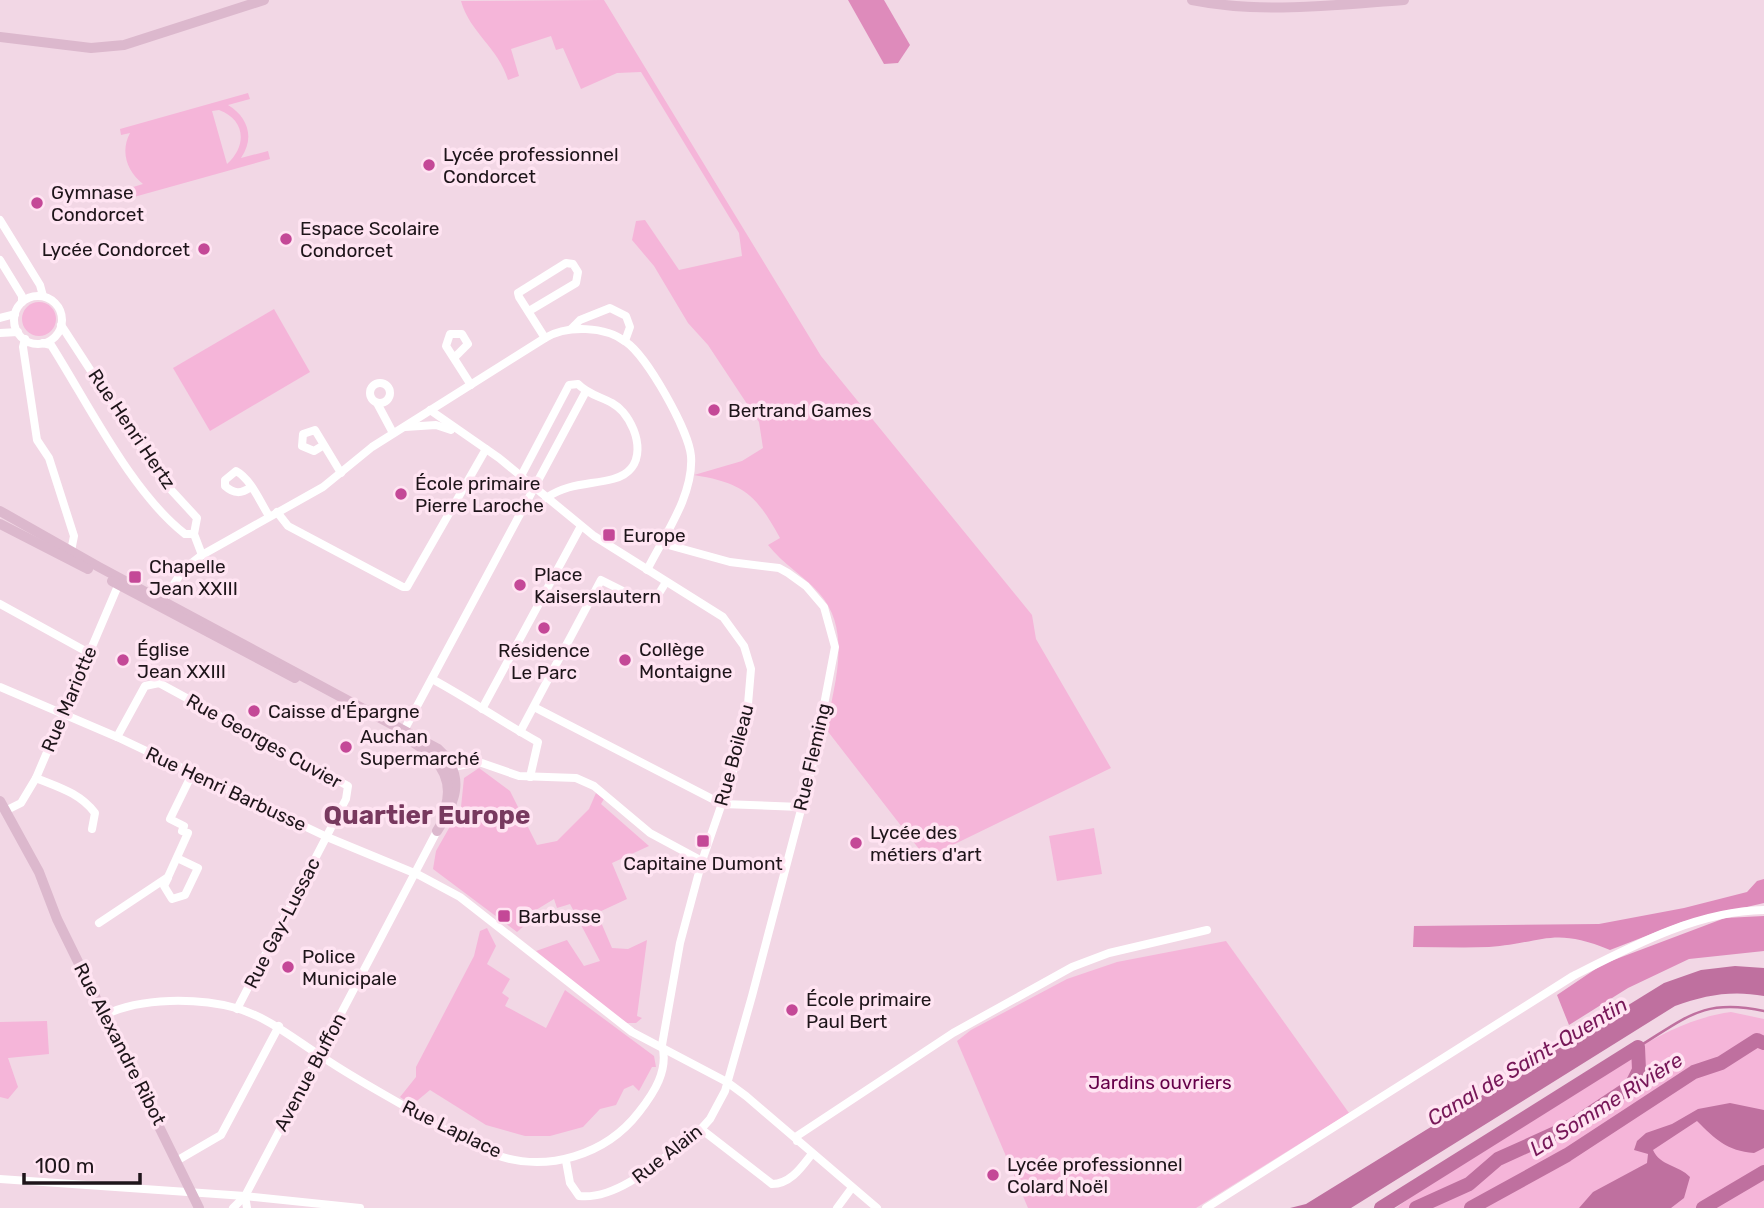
<svg xmlns="http://www.w3.org/2000/svg" width="1764" height="1208" font-family="Rubik,sans-serif">
	<style>
		.green { fill: #f5b5d9; fill-rule: evenodd }
		.forest { fill: #de8bbb }
		.water { fill: #bf709f }
		.lines { fill: none; stroke-linecap: round; stroke-linejoin: round }
		.stream { stroke: #bf709f; stroke-width: 2.5 }
		.river { stroke: #bf709f; stroke-width: 14 }
		.minor { stroke: #fff; stroke-width: 8 }
		.major { stroke: #dcb8cd; stroke-width: 10 }
		.poi-dot { fill: #c44897; stroke: #ffe4f2; stroke-width: 2.5 }
		.labels { text-anchor: middle; dominant-baseline: central; stroke-width: 7; stroke-linejoin: round; paint-order: stroke }
		.poi-label { font-size: 19px; fill: #1e151a; stroke: #ffe4f2; text-anchor: start }
		.street-label { font-size: 19px; fill: #1e151a; stroke: #ffe4f2 }
		.park-label { font-size: 19px; fill: #650049; stroke: #ffe4f2 }
		.water-label { font-size: 21px; font-style: italic; fill: #771758; stroke: #ffe4f2 }
		.district-label { font-size: 26px; font-weight: bold; fill: #78395f; stroke: #ffe4f2 }
	</style>
	<rect width="100%" height="100%" fill="#f2d7e5"/>
	<g class="green">
		<path d="M604,0L821,356L1032,615L1036,639L1111,768L926,858L826,729C834,685 853,631 819,593C803,575 784,565 768,545L780,538C756,494 743,483 694,475L742,461L763,448L759,422L708,345L688,323L654,266L632,240L636,221L645,220L679,270L742,256L739,233L641,72L617,73L581,89L563,48L556,50L551,36L511,49L519,76L508,80C498,47 470,33 461,1Z"/>
		<path d="M248,93L250,99L228,105C248,117 255,138 241,158L268,151L270,159L116,202L113,193L143,184C127,171 120,152 130,133L121,135L120,129ZM219,110C246,120 247,146 227,164L212,111Z"/>
		<circle cx="39" cy="319" r="17"/>
		<path d="M274,309L310,372L210,431L173,368Z"/>
		<path d="M479,768L510,791L537,845L557,841L589,809L596,793L604,799L601,804L649,846L612,863L627,899L597,913L612,948L628,949L647,940L637,1016L642,1018L636,1023H627L617,1017L536,951L567,940L584,966L600,961L570,904L557,908L554,899L523,918L525,925L517,932L433,869L436,851L461,807L464,778Z"/>
		<path d="M1094,828L1102,874L1057,881L1049,836Z"/>
		<path d="M487,928L496,946L487,964L510,979L502,993L509,998L505,1006L546,1028L565,990L654,1056L656,1067H652L639,1091L633,1085L624,1089L616,1105L600,1109L583,1127L550,1136H525L486,1125L430,1090L412,1105L400,1097L416,1077V1067L474,956L480,931Z"/>
		<path d="M1226,941L1349,1113L1196,1208H1028L957,1041L971,1030L1067,979L1117,962Z"/>
		<path d="M1731,1012L1764,1019V1208H1396C1449,1168 1505,1134 1561,1098C1613,1065 1669,1020 1731,1012Z"/>
		<path d="M47,1021L49,1054L8,1058L18,1087L8,1099L0,1097V1022Z"/>
	</g>
	<g class="forest">
		<path d="M848,0H884L910,45L898,63L884,64Z"/>
		<path d="M1764,879V903L1682,922L1610,950C1553,926 1544,943 1489,947C1464,948 1438,947 1413,947L1414,926L1599,924L1684,908L1747,892L1757,881Z"/>
		<path d="M1764,916V951L1689,959L1628,988L1569,1025L1557,995L1603,964L1725,918Z"/>
	</g>
	<g class="water">
		<path d="M1735,966L1764,968V996C1732,990 1705,995 1675,1006L1351,1208H1290L1306,1204L1664,983L1701,970Z"/>
		<path d="M1730,1103L1764,1110V1148L1754,1153C1727,1151 1715,1139 1697,1121L1653,1150C1660,1166 1679,1165 1690,1177L1684,1198L1671,1208H1579L1593,1192L1647,1163L1648,1154L1634,1150L1637,1141L1646,1133L1672,1124L1698,1109Z"/>
	</g>
	<g class="lines">
		<g class="stream">
			<path d="M1638,1047C1687,1017 1704,998 1764,1011"/>
			<path d="M1473,1205L1475,1208"/>
		</g>
		<g class="river">
			<path d="M1381,1208L1638,1047L1639,1070L1631,1086L1571,1126L1498,1159L1469,1184L1416,1208"/>
			<path d="M1471,1208L1567,1155L1694,1072L1721,1063L1757,1040L1764,1043"/>
			<path d="M1703,1208L1764,1172"/>
		</g>
		<g class="minor">
			<path d="M0,220L40,285L43,296"/>
			<path d="M0,260L22,296V302"/>
			<circle cx="38" cy="320" r="24"/>
			<path d="M529,311L576,283L578,272L573,264L566,263L518,293L519,297L545,338"/>
			<path d="M0,318L15,314"/>
			<path d="M61,325L162,480L197,518L194,534L202,555"/>
			<path d="M571,329L580,320L610,308L626,316L630,327L625,341"/>
			<path d="M0,333L18,332"/>
			<path d="M25,339L23,347L37,440L49,458L74,536L71,551"/>
			<path d="M43,343L51,345C88,403 131,492 185,534H194"/>
			<path d="M454,358L468,344L462,334H450L446,346L471,385"/>
			<circle cx="380" cy="393" r="10"/>
			<path d="M377,403L393,433"/>
			<path d="M405,427L436,425L451,430"/>
			<path d="M324,445L314,451L302,446L303,434L315,430L341,473"/>
			<path d="M521,476L569,385L578,384C591,398 610,397 623,412C640,432 648,470 613,479C589,485 568,483 546,498"/>
			<path d="M251,487C241,494 234,494 225,486V480L236,471C251,479 260,502 269,516"/>
			<path d="M277,512L288,526L403,587H407L486,449"/>
			<path d="M161,603L184,569L202,555L323,487L372,447L545,338C567,325 605,326 626,342C647,356 689,431 691,456C694,495 664,536 647,570"/>
			<path d="M0,604L89,653"/>
			<path d="M432,679C469,699 502,722 538,742L530,777"/>
			<path d="M0,687L117,737L327,837L419,875L460,897L632,1032L727,1082L746,1096L877,1208"/>
			<path d="M534,707L722,804L801,807"/>
			<path d="M482,709L581,526"/>
			<path d="M520,732L601,580L643,601L658,595L666,582"/>
			<path d="M401,736L585,393"/>
			<path d="M117,737L145,686L159,683L348,786L346,799L237,1009"/>
			<path d="M448,768L479,762L519,776L576,778L594,786L650,833L702,861"/>
			<path d="M36,778C58,787 80,793 95,813L92,829"/>
			<path d="M5,811L21,803L36,778L120,581"/>
			<path d="M168,878L164,886L172,899L185,895L198,868L177,858"/>
			<path d="M99,923L168,877L188,833L182,831L184,826L170,819L192,774"/>
			<path d="M105,1015C141,997 198,998 236,1008C270,1018 295,1040 324,1058C352,1077 382,1093 411,1110C438,1125 467,1144 496,1155C547,1173 606,1155 639,1112C654,1093 669,1070 662,1045L680,943L702,861L738,757L747,716L751,669L744,646L723,617L594,536L499,458L430,410"/>
			<path d="M701,1129L772,1184C790,1184 801,1168 811,1155"/>
			<path d="M797,1141V1136L953,1033L1072,967L1109,953L1207,930"/>
			<path d="M178,1160L221,1135L279,1026"/>
			<path d="M566,1161L570,1183L579,1196C621,1201 669,1152 701,1129L710,1119L725,1091L752,996L812,768L835,647L824,607L806,586L788,573L779,568L730,562L661,543"/>
			<path d="M0,1179L245,1196L360,1208"/>
			<path d="M245,1196L247,1208"/>
			<path d="M233,1208L245,1196L437,831"/>
			<path d="M837,1208L851,1189"/>
			<path d="M1206,1208L1573,976C1632,946 1697,911 1764,910"/>
		</g>
		<g class="major">
			<path d="M1192,0C1261,14 1334,5 1404,0"/>
			<path d="M0,37L91,48L124,45L264,0"/>
			<path d="M0,511L99,567L438,749C467,776 455,803 437,831"/>
			<path d="M0,524L88,569"/>
			<path d="M112,581L295,678"/>
			<path d="M414,743C439,758 455,779 445,809"/>
			<path d="M0,801L39,872L57,919L199,1208"/>
		</g>
	</g>
	<g class="poi-dot">
		<circle cx="429" cy="165" r="7"/>
		<circle cx="37" cy="203" r="7"/>
		<circle cx="286" cy="239" r="7"/>
		<circle cx="204" cy="249" r="7"/>
		<circle cx="714" cy="410" r="7"/>
		<circle cx="401" cy="494" r="7"/>
		<rect x="602" y="528" width="14" height="14" rx="3.5"/>
		<rect x="128" y="570" width="14" height="14" rx="3.5"/>
		<circle cx="520" cy="585" r="7"/>
		<circle cx="544" cy="628" r="7"/>
		<circle cx="123" cy="660" r="7"/>
		<circle cx="625" cy="660" r="7"/>
		<circle cx="254" cy="711" r="7"/>
		<circle cx="346" cy="747" r="7"/>
		<rect x="696" y="834" width="14" height="14" rx="3.5"/>
		<circle cx="856" cy="843" r="7"/>
		<rect x="497" y="909" width="14" height="14" rx="3.5"/>
		<circle cx="288" cy="967" r="7"/>
		<circle cx="792" cy="1010" r="7"/>
		<circle cx="993" cy="1175" r="7"/>
	</g>
	<g class="labels">
		<g class="poi-label">
			<text x="443" y="154">Lycée professionnel<tspan x="443" dy="22">Condorcet</tspan></text>
			<text x="51" y="192">Gymnase<tspan x="51" dy="22">Condorcet</tspan></text>
			<text x="300" y="228">Espace Scolaire<tspan x="300" dy="22">Condorcet</tspan></text>
			<text x="190" y="249" text-anchor="end">Lycée Condorcet</text>
			<text x="728" y="410">Bertrand Games</text>
			<text x="415" y="483">École primaire<tspan x="415" dy="22">Pierre Laroche</tspan></text>
			<text x="623" y="535">Europe</text>
			<text x="149" y="566">Chapelle<tspan x="149" dy="22">Jean XXIII</tspan></text>
			<text x="534" y="574">Place<tspan x="534" dy="22">Kaiserslautern</tspan></text>
			<text x="137" y="649">Église<tspan x="137" dy="22">Jean XXIII</tspan></text>
			<text x="639" y="649">Collège<tspan x="639" dy="22">Montaigne</tspan></text>
			<text x="544" y="650" text-anchor="middle">Résidence<tspan x="544" dy="22">Le Parc</tspan></text>
			<text x="268" y="711">Caisse d'Épargne</text>
			<text x="360" y="736">Auchan<tspan x="360" dy="22">Supermarché</tspan></text>
			<text x="870" y="832">Lycée des<tspan x="870" dy="22">métiers d'art</tspan></text>
			<text x="703" y="863" text-anchor="middle">Capitaine Dumont</text>
			<text x="518" y="916">Barbusse</text>
			<text x="302" y="956">Police<tspan x="302" dy="22">Municipale</tspan></text>
			<text x="806" y="999">École primaire<tspan x="806" dy="22">Paul Bert</tspan></text>
			<text x="1007" y="1164">Lycée professionnel<tspan x="1007" dy="22">Colard Noël</tspan></text>
		</g>
		<g class="street-label">
			<text transform="translate(132 429) rotate(56)">Rue Henri Hertz</text>
			<text transform="translate(69 699) rotate(-67)">Rue Mariotte</text>
			<text transform="translate(264 741) rotate(29)">Rue Georges Cuvier</text>
			<text transform="translate(734 755) rotate(-75)">Rue Boileau</text>
			<text transform="translate(812 757) rotate(-77)">Rue Fleming</text>
			<text transform="translate(226 789) rotate(25)">Rue Henri Barbusse</text>
			<text transform="translate(282 923) rotate(-63)">Rue Gay-Lussac</text>
			<text transform="translate(120 1044) rotate(63)">Rue Alexandre Ribot</text>
			<text transform="translate(310 1072) rotate(-62)">Avenue Buffon</text>
			<text transform="translate(452 1129) rotate(26)">Rue Laplace</text>
			<text transform="translate(667 1154) rotate(-38)">Rue Alain</text>
		</g>
		<g class="park-label">
			<text x="1160" y="1082">Jardins ouvriers</text>
		</g>
		<g class="water-label">
			<text transform="translate(1527 1061) rotate(-31)">Canal de Saint-Quentin</text>
			<text transform="translate(1606 1104) rotate(-32)">La Somme Rivière</text>
		</g>
		<g class="district-label">
			<text x="427" y="815">Quartier Europe</text>
		</g>
	</g>
	<path d="M24 1173v10h116v-10" fill="none" stroke="#1e151a" stroke-width="3.5"/>
	<text x="35" y="1173" font-size="21" fill="#1e151a" stroke="#ffe4f2" stroke-width="5" paint-order="stroke">100 m</text>
</svg>
